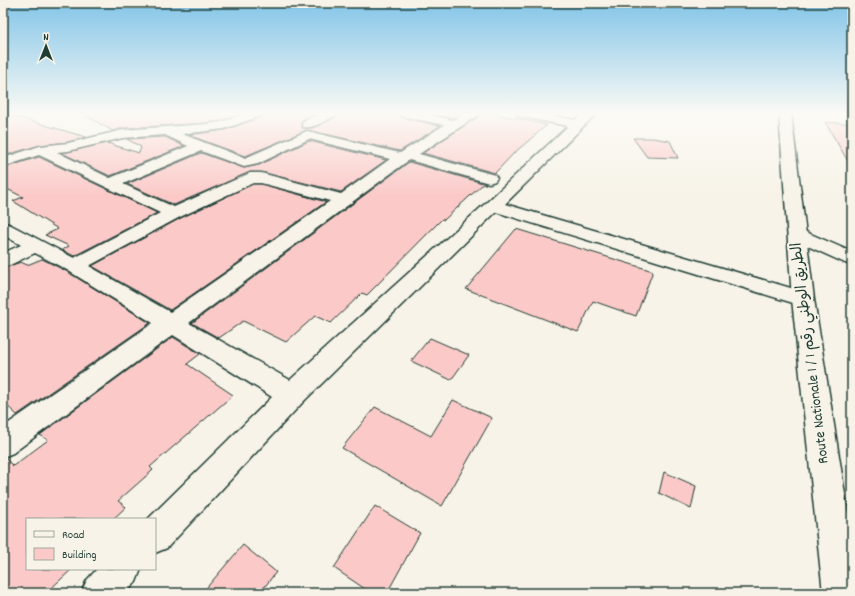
<svg xmlns="http://www.w3.org/2000/svg" width="855" height="596" font-family="Dekko,'Playpen Sans Arabic',sans-serif">
	<style>
		.building { fill: #fbcac8; stroke: #1f3d34 }
		.lines { fill: none; stroke-linecap: round; stroke-linejoin: round }
		.minor-casing { stroke: #1f3d34; stroke-width: 3 }
		.major-casing { stroke: #1f3d34; stroke-width: 3 }
		.minor { fill: #f7f3e8; fill-rule: evenodd }
		.major { fill: #f7f3e8; fill-rule: evenodd }
		.labels { text-anchor: middle; dominant-baseline: central; stroke-width: 4; stroke-linejoin: round; paint-order: stroke }
		.street-label { font-size: 15px; fill: #1f3d34; stroke: #f7f3e8 }
	</style>
	<rect width="100%" height="100%" fill="#f7f3e8"/>
	<filter id="ink" filterUnits="userSpaceOnUse"><feTurbulence type="fractalNoise" baseFrequency=".025" numOctaves="2"/><feDisplacementMap in="SourceGraphic" scale="8" xChannelSelector="R" yChannelSelector="G"/><feConvolveMatrix kernelMatrix="1 2 1 2 8 2 1 2 1" color-interpolation-filters="sRGB"/></filter>
	<g filter="url(#ink)">
		<g class="building">
			<path d="M3,113L86,137L68,142L40,145L3,156Z"/>
			<path d="M81,113H243L221,121L207,123L123,128L113,131Z"/>
			<path d="M263,113H319L302,120L301,124L303,128H312L320,125L336,117L338,113H398L401,117L440,126L400,151L307,130L245,156L188,135L225,130L261,117Z"/>
			<path d="M426,113H461L453,118Z"/>
			<path d="M480,113H491L547,125L514,153L495,173L423,153L478,117Z"/>
			<path d="M825,122L852,124V168Z"/>
			<path d="M165,137L184,146L110,176L62,153L107,143L139,153L141,147L127,139Z"/>
			<path d="M633,138H653L670,141L678,158L647,157Z"/>
			<path d="M309,141L386,160L341,192L261,172H250L174,205L127,184L201,153L244,168L259,165Z"/>
			<path d="M39,157L157,213L74,256L62,250L69,246L45,235L58,229L13,201L23,197L3,187V168Z"/>
			<path d="M409,162L486,184H483L444,220L442,219L367,295L362,293L331,323L315,316L286,342L243,321L219,338L192,323Z"/>
			<path d="M253,184H261L326,202L170,310L92,266L181,218Z"/>
			<path d="M516,229L653,271L636,316L593,301L578,332L466,289Z"/>
			<path d="M42,259L66,271L150,323L17,415L3,402V268L21,262L27,265Z"/>
			<path d="M173,337L200,354L187,364L233,395L150,467L153,470L118,501L126,507L113,519H27V569H72L46,593H3V458H5L13,466L48,440L40,435Z"/>
			<path d="M430,338L469,355L451,380L411,361Z"/>
			<path d="M453,400L492,418L442,506L342,448L375,407L431,436Z"/>
			<path d="M664,472L696,486L691,509L659,493Z"/>
			<path d="M375,506L420,533L387,593H371L334,568Z"/>
			<path d="M243,545L276,572L260,593H202Z"/>
		</g>
		<g class="lines">
			<defs>
				<g id="minor">
					<path d="M246,113H262L260,116L224,129L182,134L245,158L307,131L400,153L444,125L401,116L399,113H420L453,120L465,113H479L477,116L419,154L495,175L497,178L495,181L489,183L409,160L189,323L290,380L487,202L568,126L518,116L516,113H539L575,120L584,113H597L505,204L811,294L814,299L811,304L803,306L496,212L302,403L167,548L155,553V519H148L272,397L173,335L13,453L3,457V427L153,323L67,270L35,253L10,265L3,267V253L21,245L3,235V223L9,224L74,258L160,213L39,155L3,167V158L40,146L68,143L123,130L207,124L221,122ZM165,135L188,146L110,178L57,152L68,151L123,138ZM309,139L390,159L341,194L261,173H250L174,207L123,184L201,151L244,167L258,164ZM253,183H261L330,201L170,312L89,266L180,217Z"/>
					<path d="M322,113H337L335,116C326,120 314,129 303,127L302,124L303,121Z"/>
					<path d="M797,228L852,252V265L845,263L790,238L788,234L790,230Z"/>
					<path d="M97,569H141L136,582L126,593H81L87,580Z"/>
				</g>
				<path id="major" d="M779,113H791L814,299L852,538V593H823L792,299Z"/>
			</defs>
			<use href="#minor" class="minor-casing"/>
			<use href="#major" class="major-casing"/>
			<use href="#minor" class="minor"/>
			<use href="#major" class="major"/>
		</g>
	</g>
	<linearGradient id="sky" x2="0" y2="1"><stop stop-color="#83c5e8"/><stop offset="0.58" stop-color="#fbfaf5"/><stop offset="1" stop-color="#fbfaf5" stop-opacity="0"/></linearGradient>
	<rect width="855" height="196" fill="url(#sky)"/>
	<g class="labels">
		<g class="street-label">
			<text transform="translate(811 353) rotate(-97)">Route Nationale 1 / الطريق الوطني رقم 1</text>
		</g>
	</g>
	<rect width="855" height="596" fill="none" stroke="#f7f3e8" stroke-width="16"/>
	<rect x="8" y="8" width="839" height="580" fill="none" stroke="#1f3d34" stroke-width="1.5" filter="url(#ink)"/>
	<rect x="26" y="518" width="130" height="52" fill="#f7f3e8" stroke="#a1aaa0"/>
	<rect x="34" y="531" width="20" height="6" fill="#f7f3e8" stroke="#a1aaa0"/>
	<text x="62" y="538" font-size="12" fill="#1f3d34">Road</text>
	<rect x="34" y="548" width="20" height="12" fill="#fbcac8" stroke="#a1aaa0"/>
	<text x="62" y="558" font-size="12" fill="#1f3d34">Building</text>
	<g transform="translate(46 46)" stroke="#f7f3e8" stroke-width="3" paint-order="stroke">
	<path d="M0-3L7 15L0 10L-7 15Z" fill="#1f3d34"/>
	<text y="-6" font-size="11" font-weight="bold" text-anchor="middle" fill="#1f3d34">N</text>
	</g>
</svg>
